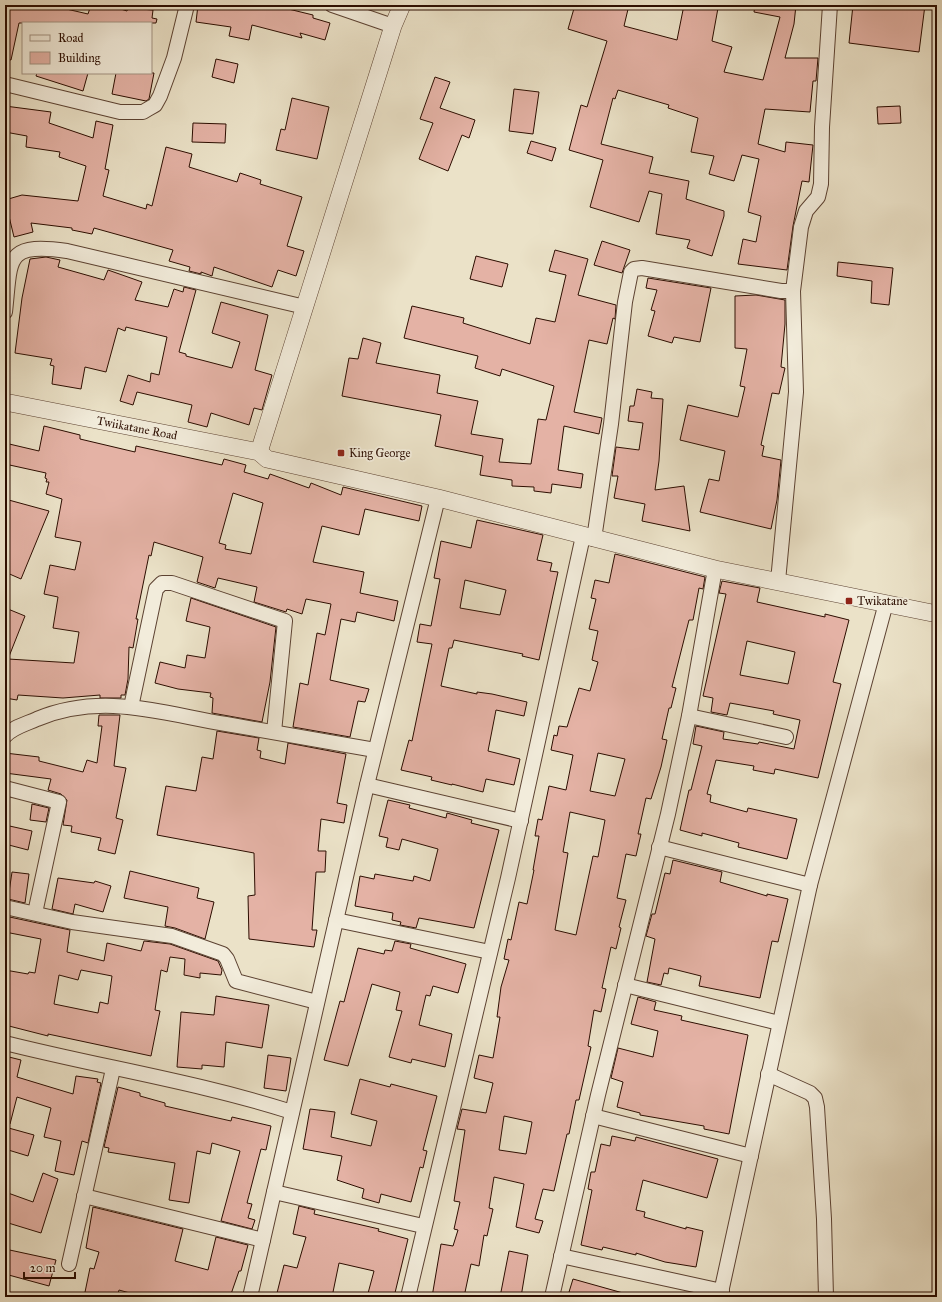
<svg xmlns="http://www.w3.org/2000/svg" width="942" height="1302" font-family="'IM FELL Great Primer',serif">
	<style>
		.building { fill: #e4b2a5; stroke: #2c0d00; fill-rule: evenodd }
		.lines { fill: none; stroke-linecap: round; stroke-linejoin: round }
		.minor-casing { stroke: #5c4232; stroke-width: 16 }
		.tertiary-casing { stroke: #5c4232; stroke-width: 18 }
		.minor { stroke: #f2ecdb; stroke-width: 14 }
		.tertiary { stroke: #f2ecdb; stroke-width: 17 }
		.poi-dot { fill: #8f2418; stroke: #f2ecdb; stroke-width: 1.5 }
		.labels { text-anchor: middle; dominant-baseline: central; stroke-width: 3.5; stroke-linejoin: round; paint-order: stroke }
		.street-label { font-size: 12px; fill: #2c0d00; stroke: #f2ecdb }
		.poi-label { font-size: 12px; fill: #2c0d00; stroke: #f2ecdb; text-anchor: start }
	</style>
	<rect width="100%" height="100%" fill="#ebe2c8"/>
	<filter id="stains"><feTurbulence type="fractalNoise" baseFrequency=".005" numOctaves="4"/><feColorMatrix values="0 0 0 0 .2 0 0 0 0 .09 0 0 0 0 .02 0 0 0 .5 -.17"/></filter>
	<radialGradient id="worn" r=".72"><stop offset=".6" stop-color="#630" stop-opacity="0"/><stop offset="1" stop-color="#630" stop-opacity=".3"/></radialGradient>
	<g class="building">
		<path d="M9,5H62V8L88,14L91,5H108L127,11L128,8L153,10L152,18L157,19L156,23H19L11,60L5,59V18Z"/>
		<path d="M198,5H272L313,15V18L330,23L325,40L300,33L302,38L252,25L249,40L229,36L231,27L196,22Z"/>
		<path d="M575,5H629L624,26L677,40L684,5H707L718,8L712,41L732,47L724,72L763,80L780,17L754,12L755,5H796L794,24L785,58H818L816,81H813L810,112L765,109L758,144L785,152L786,142L813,145L809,182L802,181L793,226L787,270L738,264L743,239L756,242L761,216L748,212L759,159L742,155L734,181L709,174L714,156L691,152L698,118L668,108L669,105L618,90L615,99L613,98L601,144L653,157L649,173L689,181L686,199L724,211V216L712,256L687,248L690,240L656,234L662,194L649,191L639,222L590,207L603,160L569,150L581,105L587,107L607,41L568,29Z"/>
		<path d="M853,5H925L919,52L849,43Z"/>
		<path d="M216,59L238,64L234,83L212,77Z"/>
		<path d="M37,73H88L83,91L36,76Z"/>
		<path d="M116,73H154L149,99L146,101L112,94Z"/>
		<path d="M435,77L450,82L440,108L475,120L469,138L462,135L448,171L419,159L433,123L420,119Z"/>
		<path d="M514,89L539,92L533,134L509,131Z"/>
		<path d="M292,98L329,107L317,159L276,150L281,129L285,130Z"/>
		<path d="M5,106L51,112L49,123L93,138L96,121L113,125L105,169L109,170L103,196L146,209L147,204L152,206L166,147L192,154L189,167L237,182L240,173L261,180L260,184L302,197L287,246L304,251L296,276L278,270L272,287L214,267L212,276L201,272V274L189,271L190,267L169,261L173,250L94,228L92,234L72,230V228L31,223L33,232L14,237L5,200L22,195L78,201L86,166L59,157L60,152L26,147L27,136L5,132Z"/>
		<path d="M900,106L901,123L878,124L877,107Z"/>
		<path d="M193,123L226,124L225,143L192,142Z"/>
		<path d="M531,141L556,148L552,161L527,153Z"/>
		<path d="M602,241L630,250L622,273L594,265Z"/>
		<path d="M555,250L588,259L578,295L616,305L615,319L613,318L607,344L589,340L574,412L602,418L599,434L564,426L558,470L583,474L581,488L552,484L551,493L534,491V487L512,486V480L480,475L483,456L435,446L441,415L342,396L349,358L358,359L363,338L381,343L376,363L440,375L437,393L478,401L471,434L503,439L499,462L531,464L538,419L546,420L554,386L502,369L500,376L475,368L478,356L404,338L412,306L464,318L463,323L530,344L536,318L555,322L566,275L549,271Z"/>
		<path d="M476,256L508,264L502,287L470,279Z"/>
		<path d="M46,257L60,260L58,267L104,280L108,270L142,282L135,300L168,307L174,289L183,292L184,287L196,290L179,352L186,354V356L232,368L240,342L212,333L221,302L268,315L255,370L272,375L262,410L254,408L249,425L211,413L207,427L188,422L192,405L137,392L133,405L120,401L128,375L150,382L151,373L159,375L167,337L126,327L125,331L118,328L106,372L85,367L81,389L52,384L54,366L50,365L52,359L15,353L22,298L30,259Z"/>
		<path d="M838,262L893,268L889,305L871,303L872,281L837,276Z"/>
		<path d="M648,278L711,288L700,342L674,337L672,343L648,336L655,311L651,310L657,290L646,288Z"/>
		<path d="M756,295L785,300V324L781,367L785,368L779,394L772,393L761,445L764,446L762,456L781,460L777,500L771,529L700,512L709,479L719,481L725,451L680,440L688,405L738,417L745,387L740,386L747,349L735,348V296Z"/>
		<path d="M637,389L652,392L651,398L663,399L659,461L655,490L684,486L690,531L642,521L645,504L614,498L618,476H612L616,447L639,450L643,423L628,421L630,406H634Z"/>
		<path d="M44,426L80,435V439L135,452L136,446L222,465L224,459L246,465L244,472L268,479L270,474L309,488L311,483L341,495L343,487L422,506L419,521L365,509L359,535L322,526L313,562L364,572L360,593L398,601L394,621L357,612L355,622L341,619L330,680L369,689L365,702L358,701L350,737L293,727L300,683L308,685L317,633L325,635L331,604L306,599L302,614L287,609L286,612L254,602L257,587L218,578L215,588L197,582L203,557L154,542L151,556L149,555L136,619H138L133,648L129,647L128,679L125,695H121V698H100V695L63,698L18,695L17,700L5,698V617L8,609L25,616L8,659L74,663L79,632L53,628L58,597L44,594L50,565L75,570L81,542L55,537L62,499L46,494L49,482H46L47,479L45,478L46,473L5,464V443L39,451ZM233,493L263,503L251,554L225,549L226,545L219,543Z"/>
		<path d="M5,499L49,511L21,579L5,572Z"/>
		<path d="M477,520L543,535L537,560L552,563L550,571L558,572L539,660L522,656L523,654L454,640L452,648H449L441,686L477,694V692L492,694L527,702L524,716L496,710L488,751L520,759L514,785L486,779L483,792L452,784V785L431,780L432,777L401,770L409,740L412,741L432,644L417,642L420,624L431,626L440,579L434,578L441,541L471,548ZM465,580L506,590L500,615L460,608Z"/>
		<path d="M615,554L705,577L703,589L699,588L693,620H689L672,687L676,688L671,708H669L662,739L667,740L661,767L651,799L646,798L638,834H641L636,856L626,854L617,898L626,900L619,927L621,928L616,949L611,947L602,988L606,989L601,1012L594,1010L588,1046L591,1047L579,1100H576L569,1134H567L554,1191L543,1189L535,1219L543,1221L539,1233L516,1227L524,1184L494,1177L489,1208L493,1209L487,1236L484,1235L479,1266L471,1264L464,1297H432L441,1244L453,1246L458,1230L454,1229L460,1202L454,1201L465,1130L457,1129L462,1109L486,1113L493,1083L474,1078L479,1055L493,1058L500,1017H497L501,987L509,960L504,959L508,939L511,940L519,902L527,904L534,870H533L539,836H535L538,819L542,820L549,786L566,790L573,755L551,750L554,735L557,736L559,726L567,727L579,688L590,691L598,662L592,660L598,631L589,629L596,599L591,598L595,580L609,583ZM598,753L625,759L615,796L590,791ZM570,812L605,820L598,857L593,856L576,935L555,930L568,853L563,852ZM504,1116L532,1122L526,1154L499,1150Z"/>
		<path d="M722,581L760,588L757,602L825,617V614L849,620L833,682L841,684L818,778L775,769L774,774L753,770L754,766L716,760L707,794L711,795L710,802L747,812L748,808L797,819L787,859L738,847L739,843L702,833V836L680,830L689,790H691L702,746L693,744L696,726L724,732L723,739L758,744L759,742L794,749L800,720L773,714L774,711L730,703L727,715L711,712L713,698L703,696L726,594L719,593ZM747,641L795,652L788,684L740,675Z"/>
		<path d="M191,598L276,627L270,682L262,722L212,713L213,698L210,697L211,693L178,689L155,683L160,662L185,668L187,655L205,658L210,627L186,621Z"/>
		<path d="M99,715H120L114,766L126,768L116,818L123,820L115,854L98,850L101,838L71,832L72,826L63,825L67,800L61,794L48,790L51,779L5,773V753L39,757V761L83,772L87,760L97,763L102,726H98Z"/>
		<path d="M217,731L259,738L257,750L261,751L260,758L285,764L288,743L346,754L337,803L347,805L344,823L321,819L318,851H326L325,872H316L312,930H317L314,947L249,939L248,896L255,895L254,853L157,835L166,786L196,791L202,757L213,759Z"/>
		<path d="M388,800L410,805L409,808L446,818L447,813L472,820L471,823L499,830L474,928L419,918L416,928L400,925L401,922L392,920L393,913L355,906L360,876L374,879L375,874L413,881L414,876L430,881L438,849L402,839L399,850L386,847L388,838L379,836Z"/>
		<path d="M32,804L49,808L46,822L30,820Z"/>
		<path d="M5,825L32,831L28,850L5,844Z"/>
		<path d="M673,860L722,872L720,882L767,896V894L788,899L778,942L772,941L760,998L699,986L701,976L669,968L668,974L664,973L661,985L647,982L655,939L646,936L652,914H655L665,873L670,874Z"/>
		<path d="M130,871L199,888L197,898L214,902L205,939L175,928L165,926L168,907L124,898Z"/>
		<path d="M12,872L29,874L25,903L8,899Z"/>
		<path d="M58,878L94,883L95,881L111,886L103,912L75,904L73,914L52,909Z"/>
		<path d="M5,916L70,930L67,952L104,961L107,943L141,951L144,941L170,944L218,961L222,970L221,975L200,973V978L184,975L185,959L170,957L167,972L161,970L155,1010L160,1011L151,1056L48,1034V1036L5,1025V970L28,974L29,972L35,973L41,939L5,932ZM81,970L112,976L108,1004L100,1002L98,1013L54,1004L59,975L78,980Z"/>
		<path d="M395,941L411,944L410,948L466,964L458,993L433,986L430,996L426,995L419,1025L452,1034L445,1067L412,1059L411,1063L389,1057L402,1011L396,1010L400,992L372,984L348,1066L324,1060L340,1001L344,1002L358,948L384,954L385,950L392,951Z"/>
		<path d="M216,996L269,1005L262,1048L226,1042L224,1067L202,1065V1069L177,1067L181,1012L214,1015Z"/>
		<path d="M638,997L656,1002L654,1010L682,1016L681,1020L748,1035L729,1134L704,1129V1126L640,1115V1113L617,1107L623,1082L611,1078L618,1048L653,1057L658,1031L631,1024Z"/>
		<path d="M268,1055L291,1058L286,1091L264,1088Z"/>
		<path d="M5,1056L21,1060L17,1077L73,1094L76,1076L98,1079L97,1082L101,1083L88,1143L82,1141L74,1175L55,1171L61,1141L44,1137L51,1108L17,1097L10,1124L5,1123Z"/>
		<path d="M360,1079L390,1087L391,1084L437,1096L423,1150L427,1151L423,1168L420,1167L411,1202L381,1194L379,1203L362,1198L364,1189L337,1180L342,1156L303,1149L310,1109L335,1112L331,1137L371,1146L377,1121L351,1114Z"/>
		<path d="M118,1087L140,1093V1096L165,1103V1106L231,1121L232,1117L271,1126L266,1150L261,1149L247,1203L252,1204L248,1218L255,1220L252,1229L221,1221L240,1151L212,1143L210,1154L197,1151L189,1203L169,1200L175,1163L108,1152L109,1148L104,1147Z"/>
		<path d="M5,1127L34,1135L28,1156L5,1149Z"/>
		<path d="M612,1136L635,1141L636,1137L718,1159L707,1198L643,1180L636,1210L645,1212L644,1217L686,1229V1227L703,1231L696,1267L665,1262L636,1253V1255L603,1247L602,1250L581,1245L592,1190L588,1189L591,1172H595L601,1144L610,1146Z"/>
		<path d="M43,1173L58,1179L41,1233L5,1222V1204L8,1193L33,1202Z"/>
		<path d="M299,1206L315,1210L314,1214L379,1229L378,1231L408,1239L394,1297H367L374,1271L339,1263L332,1297H276L284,1265L297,1268L306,1237L293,1234Z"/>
		<path d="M93,1207L183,1229L175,1261L208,1270L216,1237L248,1245L241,1271H239L230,1297H144L119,1290L117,1297H84L90,1268L94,1269L99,1252L86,1248Z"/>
		<path d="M5,1249L56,1260L49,1286L5,1274Z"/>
		<path d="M509,1251L528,1255L521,1297H500Z"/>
		<path d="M573,1279L623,1293V1297H574L575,1294L569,1292Z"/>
	</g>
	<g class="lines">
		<defs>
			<g id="minor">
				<path d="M332,5L393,26"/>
				<path d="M5,84L120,112H143L148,109L155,105L160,96L174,58L187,5"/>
				<path d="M793,291L801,227L806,211L818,197L821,184L822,127L830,5"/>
				<path d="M5,312C11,259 4,242 67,251L305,307"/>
				<path d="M594,539L611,424L625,302L631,272L634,269L642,268L781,291H793L796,392L778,581"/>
				<path d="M131,707L156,589L162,583H172L285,621L274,732"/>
				<path d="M689,716L786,737"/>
				<path d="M5,736C13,727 26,724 37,719C102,692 160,713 226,724C276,733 326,741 375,750"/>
				<path d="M367,785L521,821"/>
				<path d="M5,788L59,802L35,913"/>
				<path d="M659,847L810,885"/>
				<path d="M5,907L72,922L172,936L223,954L227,959L236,981L317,1002"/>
				<path d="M336,920L490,952"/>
				<path d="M625,985L779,1023"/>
				<path d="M5,1043C100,1067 198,1082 292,1112"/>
				<path d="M768,1074L810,1093L815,1098L817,1107L824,1219L826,1297"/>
				<path d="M593,1116L751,1156"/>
				<path d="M274,1192L423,1226"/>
				<path d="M84,1196L263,1240"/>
				<path d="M561,1256L722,1291"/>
				<path d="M69,1264L113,1069"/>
				<path d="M250,1297L367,785L438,498"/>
				<path d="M408,1297L508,878L583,536"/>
				<path d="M552,1297L598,1095L668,814L689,716L715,569"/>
				<path d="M720,1297L810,885L886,603"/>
			</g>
			<g id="tertiary">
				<path d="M5,402L259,452L267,459L438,498L715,569L937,614"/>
				<path d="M259,452L393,26L402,5"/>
			</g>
		</defs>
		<use href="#minor" class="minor-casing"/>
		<use href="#tertiary" class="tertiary-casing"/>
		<use href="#minor" class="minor"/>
		<use href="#tertiary" class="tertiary"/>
	</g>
	<g class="poi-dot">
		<rect x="337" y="449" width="8" height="8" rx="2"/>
		<rect x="845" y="597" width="8" height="8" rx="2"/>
	</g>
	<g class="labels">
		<g class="street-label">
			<text transform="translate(137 428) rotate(11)">Twiikatane Road</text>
		</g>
		<g class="poi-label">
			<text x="349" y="453">King George</text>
			<text x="857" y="601">Twikatane</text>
		</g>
	</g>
	<rect width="942" height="1302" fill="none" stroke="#ebe2c8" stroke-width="20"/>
	<rect x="6" y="6" width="930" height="1290" fill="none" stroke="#2c0d00" stroke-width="2"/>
	<rect x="10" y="10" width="922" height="1282" fill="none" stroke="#2c0d00"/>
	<rect x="22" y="22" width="130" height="52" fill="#f2ecdb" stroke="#a39383"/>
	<rect x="30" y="35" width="20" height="6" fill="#f2ecdb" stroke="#a39383"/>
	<text x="58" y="42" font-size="12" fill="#2c0d00">Road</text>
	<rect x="30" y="52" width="20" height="12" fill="#e4b2a5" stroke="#a39383"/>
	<text x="58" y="62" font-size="12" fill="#2c0d00">Building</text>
	<path d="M24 1272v6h51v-6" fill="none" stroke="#2c0d00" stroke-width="2"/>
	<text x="30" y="1272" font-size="12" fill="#2c0d00" stroke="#f2ecdb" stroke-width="3" paint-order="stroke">20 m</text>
	<rect width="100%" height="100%" filter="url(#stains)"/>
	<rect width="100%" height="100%" fill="url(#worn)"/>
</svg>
